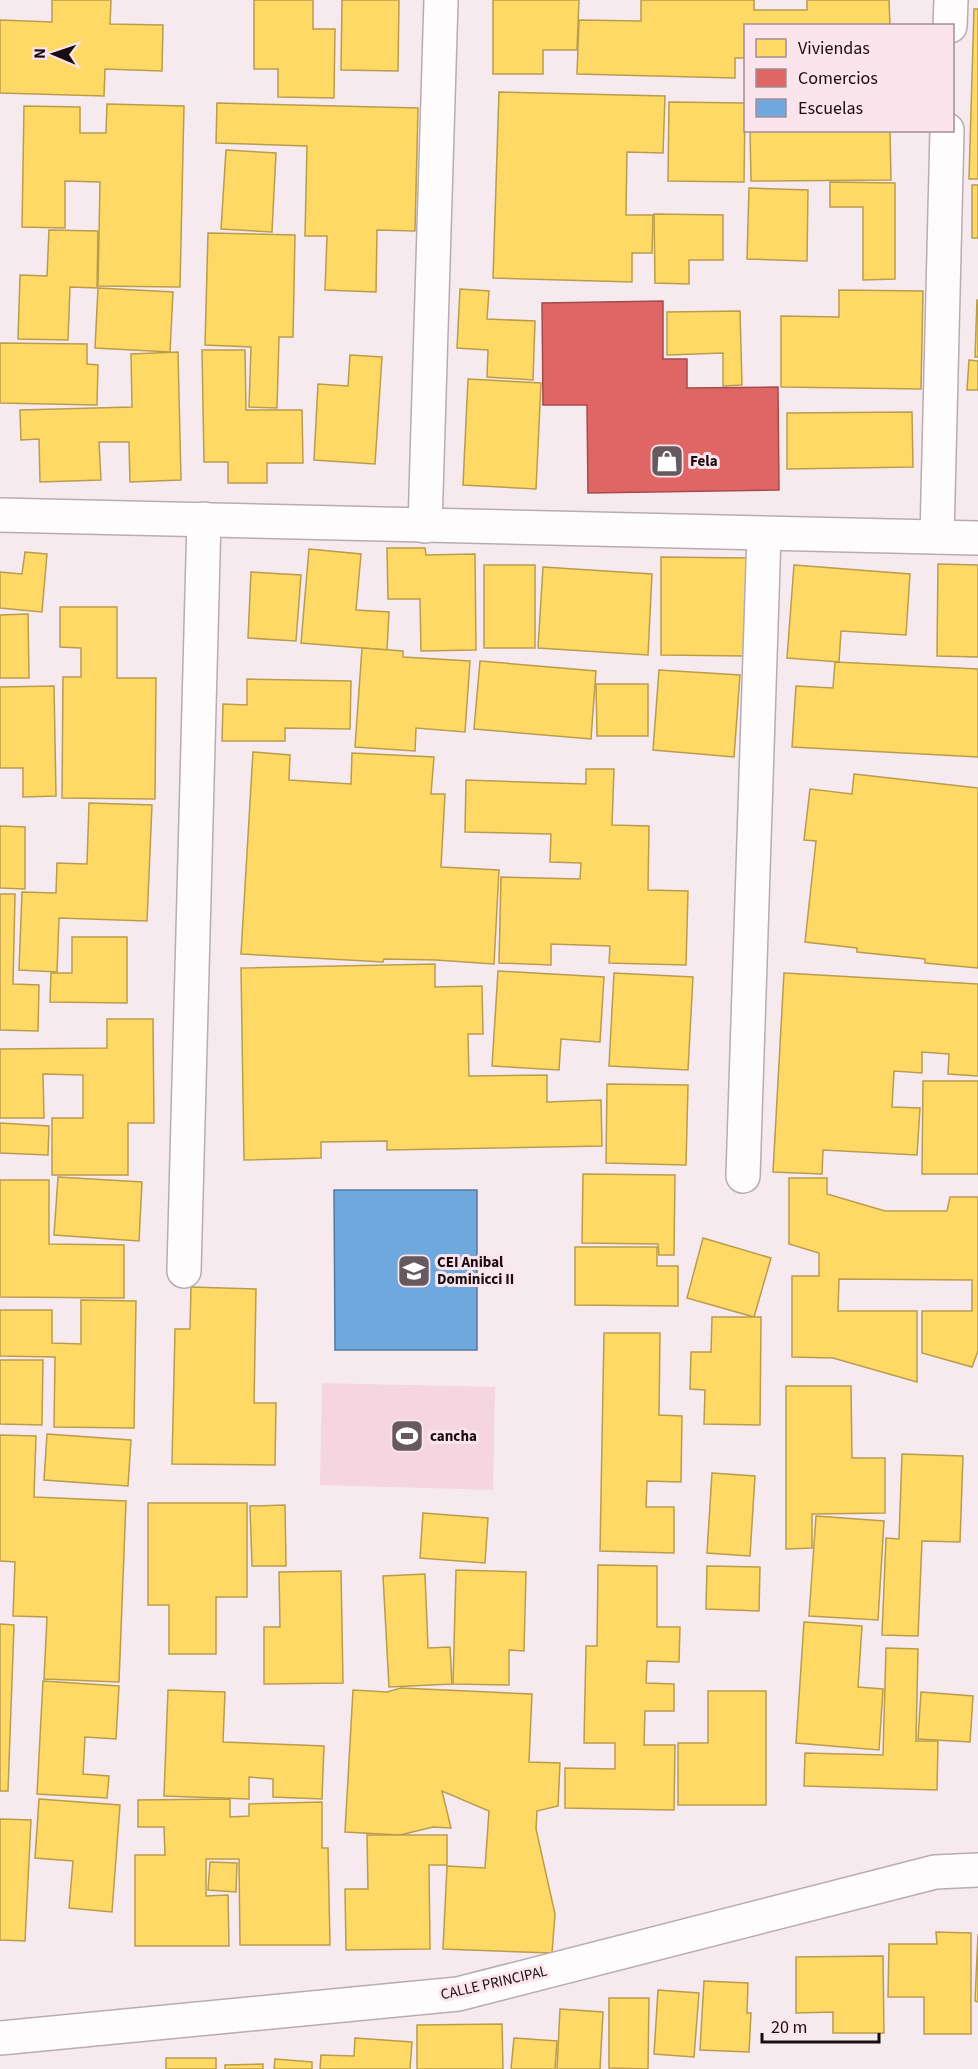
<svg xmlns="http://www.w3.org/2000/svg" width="978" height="2069" font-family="'Source Sans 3',sans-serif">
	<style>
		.green { fill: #f5d5e0 }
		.homes { fill: #ffd966; stroke: #ba9c4d; stroke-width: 1.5 }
		.shops { fill: #e06666; stroke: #a44b4d; stroke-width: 1.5 }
		.schools { fill: #6fa8dc; stroke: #55799f; stroke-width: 1.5 }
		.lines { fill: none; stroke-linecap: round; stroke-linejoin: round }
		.street-casing { stroke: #b8acb0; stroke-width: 36 }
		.street { stroke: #fefcfc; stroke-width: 33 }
		.labels { text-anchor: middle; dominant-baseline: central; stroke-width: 6; stroke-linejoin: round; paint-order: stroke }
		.poi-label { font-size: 15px; font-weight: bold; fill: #190c12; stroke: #fce4ec; text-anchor: start }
		.street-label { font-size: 15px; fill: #190c12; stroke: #fce4ec }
	</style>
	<rect width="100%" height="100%" fill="#f6eaee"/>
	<path class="green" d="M322,1383L495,1387L493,1490L320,1485Z"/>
	<g class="homes">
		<path d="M52,0H111L110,24L163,25L162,71L105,69L104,96L0,93V20L52,22Z"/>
		<path d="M254,0H313V29H335L334,98L278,97V69H254Z"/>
		<path d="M342,0H399L398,71L341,70Z"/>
		<path d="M493,0H579L577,50H543V74H493Z"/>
		<path d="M641,0H754V10H807V0H889L890,26H746V58H735V78L577,74L579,20L641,21Z"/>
		<path d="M974,9H978V179H969Z"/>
		<path d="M499,92L665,96L663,153L627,152L626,215H653L652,253H632V282L493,278Z"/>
		<path d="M669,102L745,103L744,182L668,181Z"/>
		<path d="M217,103L418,108L415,231L377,230L376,292L325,290L327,236H305L307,146L216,143Z"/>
		<path d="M107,104L184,106L180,287L98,286L100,182L65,181V228L22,227L24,106L80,107V133H106Z"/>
		<path d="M750,130H890L891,180L751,181Z"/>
		<path d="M226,150L276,153L272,232L221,229Z"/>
		<path d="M830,182L895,183V279L863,280V207H830Z"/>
		<rect x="972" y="185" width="6" height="53"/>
		<path d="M749,188L808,190L807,261L747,259Z"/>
		<path d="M654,214L723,215V260H689V284L655,283Z"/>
		<path d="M49,230L98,231L97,288L70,287L68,340L18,339L20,275L47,276Z"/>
		<path d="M208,233L295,235L293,337H279L277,408L249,407L251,347L205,345Z"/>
		<path d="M98,288L173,292L170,352L95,348Z"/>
		<path d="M460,289L489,291L487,319L535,321L533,380L487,377L488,350L457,348Z"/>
		<path d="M839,290L923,291L921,389L781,387V316L839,317Z"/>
		<path d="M977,300H978V357H975Z"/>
		<path d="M740,311L742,385L723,386V353L667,355V312Z"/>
		<path d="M0,343L87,344V364L98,365L97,405L0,403Z"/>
		<path d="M202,350H245L246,410H302L303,463H267V483H228V462H204Z"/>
		<path d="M178,352L181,480L130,482L129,442H99L101,480L40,482L39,439L21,440L20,410L132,407L131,354Z"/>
		<path d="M350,355L382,357L375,464L314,460L318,384L348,386Z"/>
		<path d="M969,360L978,361V390H967Z"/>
		<path d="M468,379L541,383L536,489L463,485Z"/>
		<path d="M912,412L913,467L787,469V413Z"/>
		<path d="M387,548H425L426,555L475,554L476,650L421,651L420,599H388Z"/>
		<path d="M309,549L361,554L356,610L389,612L387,650L301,643Z"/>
		<path d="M25,552L47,554L42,612L0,608V572L22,574Z"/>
		<path d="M661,557L747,558L746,656L661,655Z"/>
		<path d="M938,564L978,565V657L937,656Z"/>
		<rect x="484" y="565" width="51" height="83"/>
		<path d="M794,565L910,574L906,635L841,631L839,662L787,658Z"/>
		<path d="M543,567L652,574L648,655L538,648Z"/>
		<path d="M251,572L301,575L296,641L248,638Z"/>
		<path d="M60,607H117V678H156L155,799L62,798L63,677H81V648L60,647Z"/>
		<path d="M28,614L29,678H0V615Z"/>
		<path d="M362,648L403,651V657L470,661L465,732L416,728L415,751L355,747Z"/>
		<path d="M480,661L596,671L591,739L474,729Z"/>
		<path d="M835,662L978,669V757L792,747L796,686L833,688Z"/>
		<path d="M659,670L740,675L734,757L653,750Z"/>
		<path d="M247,679L351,681L350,729L285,728V741H222L223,704L247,705Z"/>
		<path d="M596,684H648V736H597Z"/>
		<path d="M54,686L56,796L23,797V768H0V687Z"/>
		<path d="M253,752L290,755L289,780L351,784L352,753L434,757L431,794H445L441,867L499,870L494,964L436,960L384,959L383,962L241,954Z"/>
		<path d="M586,769H614L612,825L649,826L648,890L688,891L686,965L609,963L610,946L551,944V965L499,963L501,877L580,879L581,863L550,862L551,834L465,832L466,780L586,784Z"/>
		<path d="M854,774L978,788V968L925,963V959L857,952V948L805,942L816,841L804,840L810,789L852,794Z"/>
		<path d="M89,803L152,805L147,921L59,918L57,972L19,970L22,892L56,893L57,863L87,864Z"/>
		<path d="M0,826L25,827V889L0,888Z"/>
		<path d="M0,894H15L13,984L39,985L38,1031L0,1030Z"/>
		<path d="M72,937H127V1003L50,1002L51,973H72Z"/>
		<path d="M435,964V987L482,986L483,1034H468L469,1076L547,1075V1102L601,1100L602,1146L387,1150V1141L321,1142V1158L244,1160L241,968Z"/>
		<path d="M498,971L604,977L600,1042L561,1039L559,1070L492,1066Z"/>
		<path d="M614,973L693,977L688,1070L609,1066Z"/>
		<path d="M784,973L978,984V1076L948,1074L949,1054L922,1052V1073L894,1071L892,1107L920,1108L917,1155L823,1150L822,1174L773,1172Z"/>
		<path d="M107,1019H153L154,1123H128V1175H52V1118H83V1075L43,1074L44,1118H0V1049L107,1048Z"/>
		<path d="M923,1081H978V1174H922Z"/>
		<path d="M607,1084L688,1085L686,1165L606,1163Z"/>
		<path d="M0,1123L49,1126L48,1155L0,1153Z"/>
		<path d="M583,1174L675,1175L674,1255H659L658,1244L582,1243Z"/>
		<path d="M58,1177L142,1182L139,1241L54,1235Z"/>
		<path d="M789,1178H827V1194L885,1211H947L950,1197H978V1351L972,1367L922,1353V1311H972V1280L839,1279L838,1311H917V1382L833,1358L792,1357V1276H819V1253L789,1244Z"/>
		<path d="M0,1180H49V1244L124,1245V1298L0,1297Z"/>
		<path d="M703,1238L771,1258L754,1317L687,1298Z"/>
		<path d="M575,1247H657V1266H678V1306L575,1305Z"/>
		<path d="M191,1287L256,1289L254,1403H276L275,1465L172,1464L175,1329H190Z"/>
		<path d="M81,1300L136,1301L134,1428L54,1427L55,1357L0,1356V1310H52V1343L81,1344Z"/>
		<path d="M712,1317H761L760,1425L704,1424L705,1390L690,1389L691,1352H711Z"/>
		<path d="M604,1333H660L659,1415L682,1416L681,1482L647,1481L646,1507H674V1553L600,1551Z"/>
		<path d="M0,1360H43L42,1425L0,1424Z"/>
		<path d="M786,1386H851L852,1458H885V1513L812,1514V1548L786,1549Z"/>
		<path d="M47,1434L131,1440L128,1486L44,1480Z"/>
		<path d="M0,1435L36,1436L34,1497L126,1501L119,1682L44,1679L47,1617L13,1616L15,1562L0,1561Z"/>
		<path d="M902,1454L963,1456L960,1542L922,1541L918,1636L882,1635L886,1538L899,1539Z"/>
		<path d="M712,1473L755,1476L750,1556L707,1553Z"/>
		<path d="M148,1503H247V1597H216V1654H169V1605H148Z"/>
		<path d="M285,1505L286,1566H252L250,1506Z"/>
		<path d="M423,1513L488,1518L485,1563L420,1558Z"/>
		<path d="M816,1516L884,1521L878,1620L809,1616Z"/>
		<path d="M598,1565L657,1566V1627H680L679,1662L647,1661L646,1683L674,1684V1711H645L644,1745H675L674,1810L565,1808V1768L615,1769V1743H584L586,1646H597Z"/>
		<path d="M707,1566L760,1567L759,1611L706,1609Z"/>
		<path d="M456,1570L526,1572L524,1651L509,1650V1685L453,1684Z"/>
		<path d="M341,1571L343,1683L264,1684V1627H280L279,1572Z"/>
		<path d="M425,1574L428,1648L450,1647L452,1684L389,1687L383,1576Z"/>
		<path d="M804,1622L862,1626L858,1687L883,1689L879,1750L796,1743Z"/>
		<path d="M0,1624L14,1625L8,1791H0Z"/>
		<path d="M886,1648L918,1649L916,1741H938L937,1790L804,1786L805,1753L883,1755Z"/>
		<path d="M43,1681L119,1686L116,1739L85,1737L83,1774L109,1776L107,1798L37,1794Z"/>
		<path d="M401,1688L532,1694L529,1762L560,1763L558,1806L537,1811L536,1829L555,1914L552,1953L443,1949L447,1866L485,1868L489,1811L442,1791L451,1828L433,1827L400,1835L345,1832L353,1690L387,1692Z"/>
		<path d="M168,1690L225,1692L223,1742L324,1746L322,1799L273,1797V1779L249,1777V1799L164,1796Z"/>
		<path d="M708,1691H766V1805H678V1743H708Z"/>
		<path d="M921,1692L973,1696L970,1742L918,1739Z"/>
		<path d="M39,1799L120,1805L112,1912L69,1908L73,1861L35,1858Z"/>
		<path d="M230,1799V1817L249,1816V1804L322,1802V1848H328L330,1945H240L239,1859H206V1896L228,1895L229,1946H135V1855H165L164,1827H138V1800Z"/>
		<path d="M0,1819L31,1820L25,1941L0,1940Z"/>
		<path d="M367,1835H447V1865H429L430,1949L346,1950L345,1889H368Z"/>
		<path d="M210,1862L237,1863L236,1892L208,1890Z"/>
		<path d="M936,1932L971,1933V2034H924V1997H888L889,1944H937Z"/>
		<path d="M978,1934V2002L975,2001Z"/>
		<path d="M883,1956L884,2033H833V2012L796,2013V1957Z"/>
		<path d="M704,1981L748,1983L747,2013H751L749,2052L700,2050Z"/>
		<path d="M658,1990L699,1993L694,2057L654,2054Z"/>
		<path d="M609,1998H649L648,2069L609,2068Z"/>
		<path d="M560,2009L603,2012L600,2069H557Z"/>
		<path d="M502,2024L503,2069H417V2025Z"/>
		<path d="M355,2038L412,2042L410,2069H320L321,2055L354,2056Z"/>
		<path d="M514,2038L557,2041L555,2069H511Z"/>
		<rect x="166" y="2058" width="50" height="11"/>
		<path d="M275,2059L312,2062V2069H274Z"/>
		<path d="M263,2064V2069H225V2065Z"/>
	</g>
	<path class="shops" d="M663,301V359H687V388L778,387L779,490L588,493L587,405H543L542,303Z"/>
	<path class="schools" d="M334,1190H477V1350H335Z"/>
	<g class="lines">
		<defs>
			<g id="street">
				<path d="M950,26L951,0"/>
				<path d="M0,515L978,538"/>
				<path d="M425,526L441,0"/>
				<path d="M937,537L947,130"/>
				<path d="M743,1176L764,534"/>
				<path d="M184,1271L204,519"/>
				<path d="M0,2038L458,1994L935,1872L978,1870"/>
			</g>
		</defs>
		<use href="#street" class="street-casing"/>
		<use href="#street" class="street"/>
	</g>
	<defs>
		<symbol id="shop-square" viewBox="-11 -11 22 22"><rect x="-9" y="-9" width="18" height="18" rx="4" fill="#665a5f" stroke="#fce4ec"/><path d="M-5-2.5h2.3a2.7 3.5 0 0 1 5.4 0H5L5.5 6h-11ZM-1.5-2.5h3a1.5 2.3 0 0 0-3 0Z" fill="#fff"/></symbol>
		<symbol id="school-square" viewBox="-11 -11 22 22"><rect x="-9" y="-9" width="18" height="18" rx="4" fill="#665a5f" stroke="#fce4ec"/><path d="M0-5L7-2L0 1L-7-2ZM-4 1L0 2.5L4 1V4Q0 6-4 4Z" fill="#fff"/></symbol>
		<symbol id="stadium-square" viewBox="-11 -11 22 22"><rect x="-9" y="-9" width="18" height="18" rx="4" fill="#665a5f" stroke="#fce4ec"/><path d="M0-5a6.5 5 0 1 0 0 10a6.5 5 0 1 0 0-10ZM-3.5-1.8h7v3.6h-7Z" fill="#fff"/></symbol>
	</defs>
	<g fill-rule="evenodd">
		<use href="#shop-square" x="648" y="442" width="38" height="38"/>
		<use href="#school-square" x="395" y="1252" width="38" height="38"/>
		<use href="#stadium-square" x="388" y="1417" width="38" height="38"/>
	</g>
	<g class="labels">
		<g class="poi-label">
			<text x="690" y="461">Fela</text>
			<text x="437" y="1262">CEI Anibal<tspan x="437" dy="17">Dominicci II</tspan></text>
			<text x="430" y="1436">cancha</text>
		</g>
		<g class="street-label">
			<text transform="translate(494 1983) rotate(-13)">CALLE PRINCIPAL</text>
		</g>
	</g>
	<rect x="744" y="24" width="210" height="108" fill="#fce4ec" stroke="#a18e95" stroke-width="1.5"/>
	<rect x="756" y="39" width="30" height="18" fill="#ffd966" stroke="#a18e95" stroke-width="1.5"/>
	<text x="798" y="54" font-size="18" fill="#190c12">Viviendas</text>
	<rect x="756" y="69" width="30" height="18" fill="#e06666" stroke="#a18e95" stroke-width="1.5"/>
	<text x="798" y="84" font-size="18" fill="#190c12">Comercios</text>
	<rect x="756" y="99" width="30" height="18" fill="#6fa8dc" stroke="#a18e95" stroke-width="1.5"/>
	<text x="798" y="114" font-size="18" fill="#190c12">Escuelas</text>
	<g transform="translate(54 54) rotate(272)" stroke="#fce4ec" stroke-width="4.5" paint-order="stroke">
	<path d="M0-4.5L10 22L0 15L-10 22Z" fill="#190c12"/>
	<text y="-9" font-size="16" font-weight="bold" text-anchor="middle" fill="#190c12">N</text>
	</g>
	<path d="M762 2033v9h117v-9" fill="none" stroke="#190c12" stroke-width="3"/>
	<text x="771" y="2033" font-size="18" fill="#190c12" stroke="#fce4ec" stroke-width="4.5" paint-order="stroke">20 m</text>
</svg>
